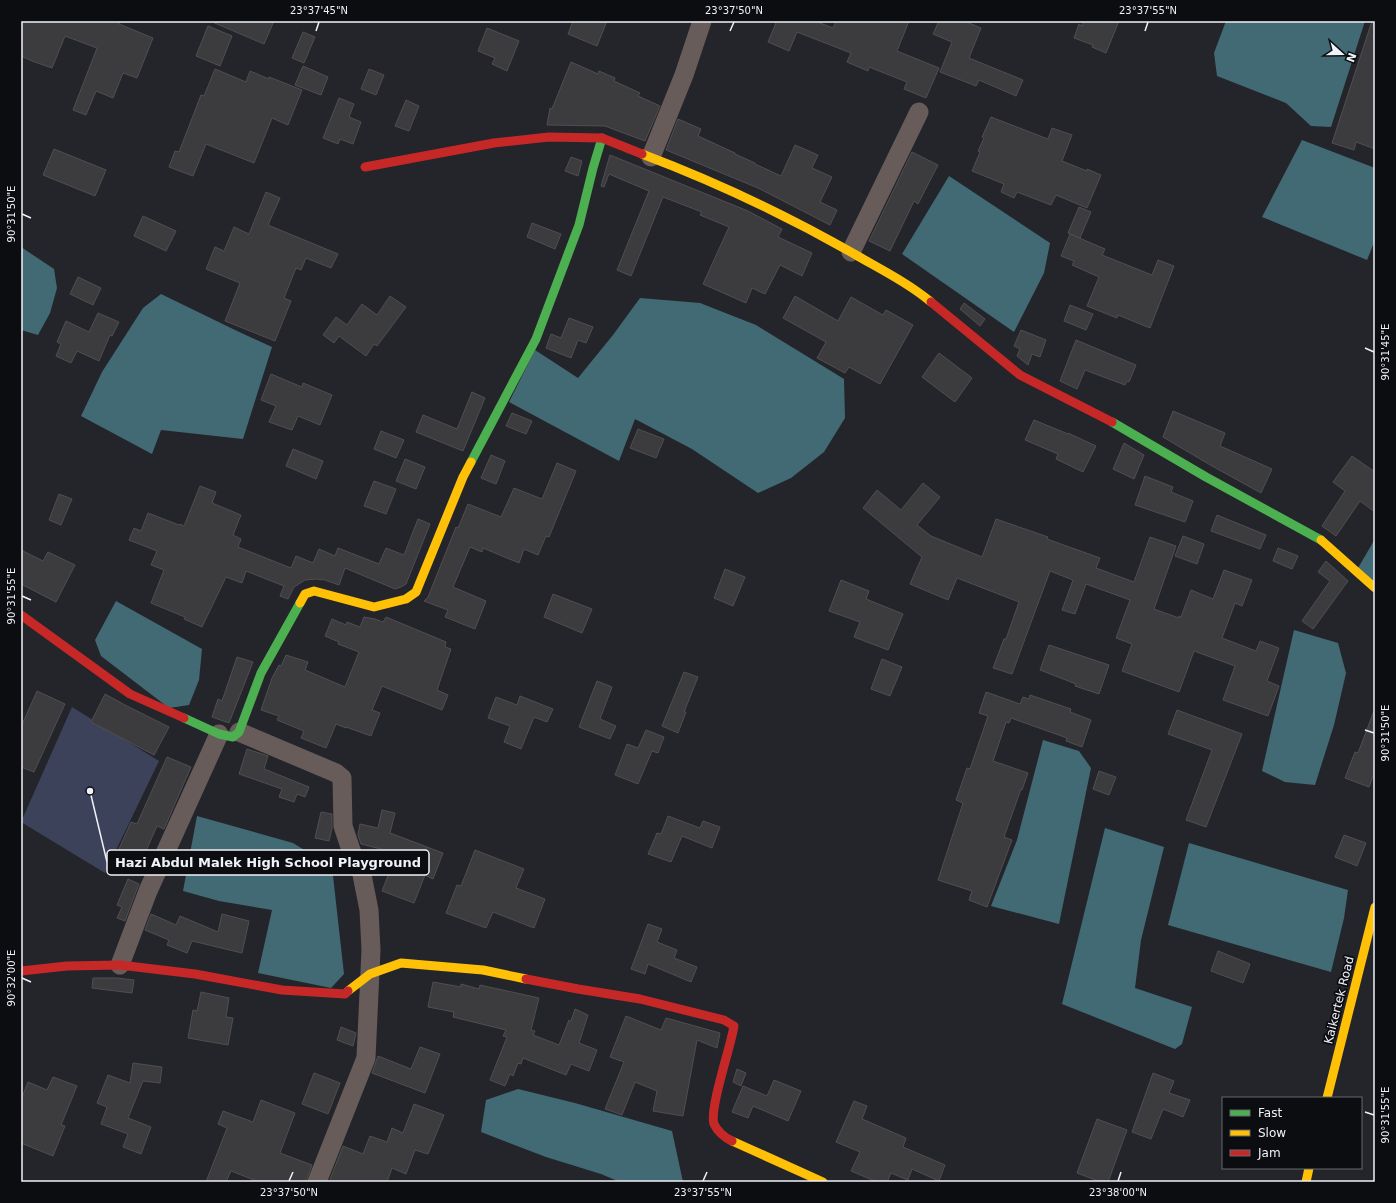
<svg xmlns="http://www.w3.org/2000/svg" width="1396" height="1203" font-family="'DejaVu Sans',sans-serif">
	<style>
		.green { fill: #3c4259 }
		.water { fill: #426a75 }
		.building { fill: #3c3b3e; stroke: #504e52 }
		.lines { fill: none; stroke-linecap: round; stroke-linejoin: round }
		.street { stroke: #675c5a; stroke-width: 19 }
		.fast { stroke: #4caf50; stroke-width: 9 }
		.slow { stroke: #ffc107; stroke-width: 9 }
		.jam { stroke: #c62828; stroke-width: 9 }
		.ticks { fill: none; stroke: #f0f2f9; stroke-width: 1.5 }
		.labels { text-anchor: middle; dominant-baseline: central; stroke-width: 3.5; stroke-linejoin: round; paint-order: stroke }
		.street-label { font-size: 12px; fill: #f0f2f9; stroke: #0c0d11 }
		.leader { fill: none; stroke: #f0f2f9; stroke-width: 1.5 }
		.callout-dot { fill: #f0f2f9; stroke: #0c0d11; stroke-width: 1.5 }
		.callout { fill: #0c0d11; stroke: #f0f2f9; stroke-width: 1.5 }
		.callout-label { font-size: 13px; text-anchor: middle; font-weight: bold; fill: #f0f2f9 }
		.neatline { fill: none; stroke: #f0f2f9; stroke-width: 1.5 }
		.ticks-label { font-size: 10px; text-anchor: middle; fill: #f0f2f9 }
	</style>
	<rect width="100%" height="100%" fill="#24252a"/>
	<path class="green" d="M72,707L159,761L105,873L21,822Z"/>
	<g class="water">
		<path d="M1226,21H1365L1331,127L1311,126L1286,103L1217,76L1214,53Z"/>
		<path d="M1302,140L1375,168V240L1367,260L1262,217Z"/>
		<path d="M949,176L1050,243L1044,273L1014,332L902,254Z"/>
		<path d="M21,247L54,269L57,288L50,313L38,335L21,330Z"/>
		<path d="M161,294L235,330L272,347L243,439L161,430L152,454L81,416L102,372L143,308Z"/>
		<path d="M640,298L700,303L756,325L844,379L845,418L824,452L791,478L758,493L692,449L635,419L619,461L509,402L535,350L578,378L613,335Z"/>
		<path d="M1375,539V583L1358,568Z"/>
		<path d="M116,601L202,649L199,680L189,705L169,708L101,656L95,640Z"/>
		<path d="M1294,630L1338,643L1346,673L1334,725L1315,785L1285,782L1262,771Z"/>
		<path d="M1043,740L1079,751L1091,768L1059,924L991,906L1017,840Z"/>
		<path d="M197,816L293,843L332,867L344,974L331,988L258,973L272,910L219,901L183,891Z"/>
		<path d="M1105,828L1164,847L1141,940L1135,988L1192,1007L1182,1044L1175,1049L1062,1004Z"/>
		<path d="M1189,843L1348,890L1344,918L1331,972L1168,925Z"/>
		<path d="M518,1089L575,1103L672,1131L683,1182H620L601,1174L546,1157L481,1132L486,1100Z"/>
	</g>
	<g class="building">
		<path d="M21,21H120L119,24L153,38L137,78L123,73L113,98L96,91L86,115L73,110L97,48L65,36L52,68L32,61L21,56Z"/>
		<path d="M210,21H274L264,44Z"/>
		<path d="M573,21H607L597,46L568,34Z"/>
		<path d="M772,21H815L833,28L836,21H909L897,51L939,68L926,98L904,89L907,82L869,67L868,71L847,62L851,53L797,32L789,51L768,42L776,23Z"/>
		<path d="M939,21H964L981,28L969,58L1023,80L1016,96L979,80L976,86L940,72L952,42L933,34Z"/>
		<path d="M1084,21H1119L1106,53L1092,47L1093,45L1074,38L1079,24L1082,26Z"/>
		<path d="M1372,21H1375V149L1356,142L1354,150L1332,143Z"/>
		<path d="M208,26L232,36L220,66L196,56Z"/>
		<path d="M487,28L519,41L507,71L492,64L495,58L478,51Z"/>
		<path d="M303,32L315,37L304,63L292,58Z"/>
		<path d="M571,62L598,74L599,71L615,78L614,81L640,93L638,96L660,106L645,141L605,126L547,125L550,108L552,109Z"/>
		<path d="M303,66L328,77L321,95L295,85Z"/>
		<path d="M215,69L246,82L250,71L269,79V77L302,90L288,125L272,118L254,163L206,144L193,176L169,167L175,151L179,152L201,95L204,96Z"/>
		<path d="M369,69L384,75L376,95L361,89Z"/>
		<path d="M339,98L354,104L349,117L361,122L353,144L340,139L338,144L323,138Z"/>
		<path d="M406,100L419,106L409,131L395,126Z"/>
		<path d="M991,117L1048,139L1052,128L1072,135L1062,161L1087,171V169L1101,175L1087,208L1056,195L1051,205L1017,192L1014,198L1001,192L1004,184L972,171L980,152L978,151L984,138L982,137Z"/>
		<path d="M678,119L701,129L698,136L735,153V154L755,163V164L781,176L795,145L818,155L812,168L832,177L820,202L837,210L830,225L758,188L666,150Z"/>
		<path d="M54,149L106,170L95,196L43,175Z"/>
		<path d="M912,152L938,165L918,204L914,201L890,251L869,241Z"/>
		<path d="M610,155L748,211L782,229L778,237L812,253L802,276L780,265L765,294L752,288L746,303L703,284L729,227L700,215L702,212L663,197L631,276L617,270L649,191L609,174L604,187L601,186Z"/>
		<path d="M571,157L582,161L578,176L565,171Z"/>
		<path d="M266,192L280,198L268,225L338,254L331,268L306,258L301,270L296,268L284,298L291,301L275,341L225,321L240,283L206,269L215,247L224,251L234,227L249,234Z"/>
		<path d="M1079,207L1091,212L1080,238L1068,233Z"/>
		<path d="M143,216L176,231L166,251L134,236Z"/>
		<path d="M532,223L561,234L555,249L527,237Z"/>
		<path d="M1070,234L1105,249L1102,255L1152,275L1158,260L1174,266L1150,328L1118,315L1117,318L1087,306L1099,277L1072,265L1074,261L1061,256Z"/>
		<path d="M78,277L101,288L93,305L70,294Z"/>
		<path d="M390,296L406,307L377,346L374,344L366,356L339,336L334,343L323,335L336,317L347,325L362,304L377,315Z"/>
		<path d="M795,296L838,321L851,297L883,315L886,310L913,325L880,384L849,367L845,373L817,358L826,342L783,318Z"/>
		<path d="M964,303L985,319L980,326L960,309Z"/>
		<path d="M1070,305L1093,314L1086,330L1064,321Z"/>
		<path d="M98,313L119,322L112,336L110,335L99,361L77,351L71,363L56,356L61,344L57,342L66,321L89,332Z"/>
		<path d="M569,318L593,327L586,343L578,340L571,358L546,348L551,334L561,338Z"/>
		<path d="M1021,330L1046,340L1040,357L1032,354L1028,365L1017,356L1020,349L1014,346Z"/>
		<path d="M1076,340L1136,365L1129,382L1127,381L1125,385L1085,370L1077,389L1060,381Z"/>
		<path d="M939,353L972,378L955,402L922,377Z"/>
		<path d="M271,374L302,387L303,383L332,395L320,425L298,416L292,430L269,422L276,406L261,400Z"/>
		<path d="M472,392L485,398L463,451L416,432L423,415L457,429Z"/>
		<path d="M1173,411L1225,433L1220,446L1272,469L1261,493L1212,466L1163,437Z"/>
		<path d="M512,413L532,421L526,434L506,426Z"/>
		<path d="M1034,420L1068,434V433L1096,446L1083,472L1056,459L1058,454L1025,440Z"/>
		<path d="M638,429L664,439L656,458L630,448Z"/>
		<path d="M381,431L404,440L396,458L374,449Z"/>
		<path d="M1124,443L1144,455L1134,479L1113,469Z"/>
		<path d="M293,449L323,461L316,479L286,466Z"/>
		<path d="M491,455L505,461L496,484L481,478Z"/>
		<path d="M1352,456L1375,472V512L1360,501L1336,536L1322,526L1345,491L1333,482Z"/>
		<path d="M405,459L425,467L416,489L396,481Z"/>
		<path d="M557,463L576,471L549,537L546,536L538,555L524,549L519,563L483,548L482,552L470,547L453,587L486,601L475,629L445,617L448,610L424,601L428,597L456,527L458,528L468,504L501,517L514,488L542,499Z"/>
		<path d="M1145,476L1173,487L1171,492L1193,501L1185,522L1135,505Z"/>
		<path d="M374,481L396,489L386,514L364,506Z"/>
		<path d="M923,483L940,497L917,525L931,536L982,557L996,519L1048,537L1047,539L1100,558L1096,568L1134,582L1150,537L1176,546L1154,609L1179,618V616L1181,617L1191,590L1213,599L1224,570L1252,580L1242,606L1235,603L1222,638L1256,651L1260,641L1279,648L1267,681L1279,686L1268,716L1223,700L1235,666L1194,651L1179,692L1122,671L1132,644L1116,638L1130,600L1086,584L1075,614L1062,610L1073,580L1050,571L1012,674L993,668L1004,639H1006L1019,602L957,578L948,600L910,584L922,557L863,508L877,490L901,510Z"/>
		<path d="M200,486L216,492L212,503L241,515L233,535L241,539L238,547L291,568L296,556L313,563L319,549L335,556L338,548L379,564L386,548L404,555L418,519L430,524L406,584L401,587L395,589L345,568L339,585L322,579V580L317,579L305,580L294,587L288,599L280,596L284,586L246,571L242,583L226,577L202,627L184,619L185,617L151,603L164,570L151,565L157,551L129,540L134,528L141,531L148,513L179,525L180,524L184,526Z"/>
		<path d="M59,494L72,499L61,525L49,520Z"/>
		<path d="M1217,515L1266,535L1260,549L1211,531Z"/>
		<path d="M1183,536L1204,544L1197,564L1175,556Z"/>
		<path d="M1278,548L1298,556L1292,569L1273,561Z"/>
		<path d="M21,550L43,561L48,552L75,565L56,602L21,584Z"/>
		<path d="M1326,561L1348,581L1313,629L1302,621L1330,581L1318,572Z"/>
		<path d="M725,569L745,577L733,606L714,598Z"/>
		<path d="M841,580L869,591L866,599L903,614L888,650L854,637L860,622L829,611Z"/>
		<path d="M553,594L592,609L582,633L544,617Z"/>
		<path d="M364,617L375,619L383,622L386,617L446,642L445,647L451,649L437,690L448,695L442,710L382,686L372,710L380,713L371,736L346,727V728L336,724L326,748L301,738L304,731L277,720L279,716L261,710L272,678L279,665L281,666L286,655L308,662L305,670L345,687L359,652L338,644L339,642L325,636L332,619L346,625L347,622L360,627Z"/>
		<path d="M1049,645L1109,665L1099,694L1075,686L1076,684L1040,670Z"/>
		<path d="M237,657L253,662L229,723L212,717L218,699L222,701Z"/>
		<path d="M882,659L902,667L890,696L871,689Z"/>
		<path d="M684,672L698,677L684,712H686L678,733L662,726Z"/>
		<path d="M597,681L612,687L600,719L616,726L610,739L579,727Z"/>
		<path d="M37,691L65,704L34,772L21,767V727Z"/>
		<path d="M986,692L1020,704L1023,697L1029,699L1030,695L1071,709L1070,712L1091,720L1082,747L1066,741L1067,738L1011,718L1009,723L1006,722L993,761L1028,773L1022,790L1021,789L1004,837L1012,840L987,907L969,900L972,891L938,880L963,803L956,800L967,768L970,769L988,716L979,713Z"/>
		<path d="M105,694L125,705L169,727L154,755L91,722Z"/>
		<path d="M520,696L553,709L547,722L534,717L521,749L504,742L510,726L488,718L496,697L517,705Z"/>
		<path d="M1177,710L1242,734L1206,827L1186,820L1212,750L1168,734Z"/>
		<path d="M1374,711H1375V771L1369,787L1345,778L1355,752L1358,753Z"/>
		<path d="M646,730L664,737L658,753L652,751L638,784L615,775L627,744L638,748Z"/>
		<path d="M247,749L268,756L264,769L309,787L305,797L297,794L294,802L279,797L282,789L239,774Z"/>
		<path d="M167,757L191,767L164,829L157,826L138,869L115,858L131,822L137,824Z"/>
		<path d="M1099,771L1116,777L1109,795L1093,789Z"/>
		<path d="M382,810L395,813L390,833L443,853L433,879L425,875L414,903L382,891L397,853L361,844L358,835L360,824L378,828Z"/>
		<path d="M321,812L332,814V828L329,841L315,838Z"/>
		<path d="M668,816L700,828L703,821L720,827L712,848L682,836L671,862L648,854L657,833L661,834Z"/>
		<path d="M1344,835L1366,843L1357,866L1335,857Z"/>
		<path d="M475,850L524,869L516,888L545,899L534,928L493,912L486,928L446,913L457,885L461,886Z"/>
		<path d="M128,879L139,884L125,921L117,918L122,907L117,905Z"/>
		<path d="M151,914L176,925L180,916L218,932L222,914L249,921L242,953L192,941L187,953L167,945L169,940L145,930Z"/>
		<path d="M648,924L662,929L657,942L677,950L674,958L697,967L691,982L648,964L645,974L631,969Z"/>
		<path d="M1218,951L1250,964L1243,983L1211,971Z"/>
		<path d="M93,978H117L134,980L132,993L92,988Z"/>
		<path d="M433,982L461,987V984L479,989L480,985L539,998L531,1030L535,1031L533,1035L559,1045L569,1020L571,1021L575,1009L588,1015L579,1043L597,1050L589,1071L571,1064L566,1075L523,1058L521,1064L518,1063L513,1076L510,1074L505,1086L490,1080L507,1037L503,1036L506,1030L453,1017L454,1012L428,1007Z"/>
		<path d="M201,992L229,998L226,1017L233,1018L228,1045L188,1038L193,1010L197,1011Z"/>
		<path d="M626,1016L661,1030L666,1018L720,1033L717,1048L697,1040L683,1116L653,1111L657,1091L635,1082L622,1115L605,1109L624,1062L610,1057Z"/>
		<path d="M341,1027L356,1033L353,1046L337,1040Z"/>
		<path d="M420,1047L440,1054L425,1093L372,1073L378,1056L411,1069Z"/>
		<path d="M133,1063L162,1067L160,1083L143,1081L128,1118L151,1127L141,1154L123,1147L128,1134L101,1124L107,1107L97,1103L108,1075L130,1083Z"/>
		<path d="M737,1069L746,1073L741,1086L733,1082Z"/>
		<path d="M314,1073L340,1083L328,1114L302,1104Z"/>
		<path d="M1153,1073L1174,1081L1169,1093L1190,1100L1183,1117L1163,1109L1151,1139L1132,1132Z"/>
		<path d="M53,1077L77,1086L61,1125L65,1126L53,1156L21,1143V1100L28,1082L47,1090Z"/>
		<path d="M774,1080L801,1091L788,1121L753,1106L748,1118L732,1112L743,1086L767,1096Z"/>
		<path d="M261,1100L295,1113L280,1153L312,1165L306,1182H259L231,1171L226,1182H206L227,1128L218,1124L223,1111L253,1122Z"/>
		<path d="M854,1101L867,1106L862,1119L906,1138L903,1147L945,1165L939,1181L912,1169L908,1180L891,1173L887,1182H877L851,1171L860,1152L836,1142Z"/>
		<path d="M414,1104L444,1115L428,1154L415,1150L406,1174L392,1168L387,1182H329L343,1146L363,1154L370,1136L387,1142L392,1128L403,1133Z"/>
		<path d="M1097,1119L1127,1130L1108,1182H1101L1077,1173Z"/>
	</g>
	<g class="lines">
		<g class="street">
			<path d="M651,157L684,75L702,21"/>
			<path d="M851,252L919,112"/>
			<path d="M239,732L336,773L342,778L343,826L352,853L361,870L369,910L371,950L366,1058L317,1182"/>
			<path d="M120,965L148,891L219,734"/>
		</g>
		<g class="fast">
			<path d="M1112,422L1206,477L1321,540"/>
			<path d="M471,462L536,339L579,225L593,168L602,138"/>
			<path d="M184,718L219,734L233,737L239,732L261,673L300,603"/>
		</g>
		<g class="slow">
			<path d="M642,154C716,182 788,216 856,255C882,270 908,283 931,302"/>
			<path d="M1321,540L1375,588"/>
			<path d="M300,603L305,594L314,591L374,607L406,599L416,592L463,477L471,462"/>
			<path d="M348,991L370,974L401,963L483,970L526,979"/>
			<path d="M1327,1098L1375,907"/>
			<path d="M732,1141L823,1182"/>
			<path d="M1306,1182L1309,1168"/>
		</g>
		<g class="jam">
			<path d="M365,167L494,143L549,137L602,138L642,154"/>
			<path d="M931,302L1020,375L1112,422"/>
			<path d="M21,615L130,694L184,718"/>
			<path d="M21,971L67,966L120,965L195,974L282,990L345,994L348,991"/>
			<path d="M526,979L578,989L640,999L724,1020L734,1026C731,1046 709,1109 714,1124C717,1131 725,1138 732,1141"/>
		</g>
	</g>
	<path class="ticks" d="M316,31L319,22M730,31L734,22M1145,31L1148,22M22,214L31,218M1365,348L1374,352M22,596L31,600M1365,730L1374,733M22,978L31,982M1365,1112L1374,1115M289,1181L293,1172M703,1181L707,1172M1118,1181L1121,1172"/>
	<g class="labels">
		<g class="street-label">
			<text transform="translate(1339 1000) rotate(-76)">Kaikertek Road</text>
		</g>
	</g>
	<path class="leader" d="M90 791L107 862"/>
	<circle class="callout-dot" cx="90" cy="791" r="4"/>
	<rect class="callout" x="107" y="850" width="322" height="25" rx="4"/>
	<g class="callout-label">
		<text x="268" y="867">Hazi Abdul Malek High School Playground</text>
	</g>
	<rect width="1396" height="1203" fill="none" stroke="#0c0d11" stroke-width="44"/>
	<rect x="1222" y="1097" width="140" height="72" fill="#0c0d11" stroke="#67696e"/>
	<rect x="1230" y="1110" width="20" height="6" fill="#4caf50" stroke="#67696e"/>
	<text x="1258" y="1117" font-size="12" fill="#f0f2f9">Fast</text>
	<rect x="1230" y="1130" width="20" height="6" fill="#ffc107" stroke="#67696e"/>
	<text x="1258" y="1137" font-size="12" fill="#f0f2f9">Slow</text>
	<rect x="1230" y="1150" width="20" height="6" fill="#c62828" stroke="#67696e"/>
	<text x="1258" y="1157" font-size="12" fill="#f0f2f9">Jam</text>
	<g transform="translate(1342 54) rotate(111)" stroke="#0c0d11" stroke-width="3" paint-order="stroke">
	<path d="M0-3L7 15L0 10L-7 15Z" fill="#f0f2f9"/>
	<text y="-6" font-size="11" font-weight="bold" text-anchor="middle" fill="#f0f2f9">N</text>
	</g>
	<rect x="22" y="22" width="1352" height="1159" class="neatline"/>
	<g class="ticks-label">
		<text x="319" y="14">23°37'45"N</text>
		<text x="734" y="14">23°37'50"N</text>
		<text x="1148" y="14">23°37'55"N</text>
		<text transform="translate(11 214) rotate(-90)" y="4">90°31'50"E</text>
		<text transform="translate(1385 352) rotate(-90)" y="4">90°31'45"E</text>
		<text transform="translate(11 596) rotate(-90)" y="4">90°31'55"E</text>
		<text transform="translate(1385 733) rotate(-90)" y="4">90°31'50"E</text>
		<text transform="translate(11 978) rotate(-90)" y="4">90°32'00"E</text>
		<text transform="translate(1385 1115) rotate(-90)" y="4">90°31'55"E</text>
		<text x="289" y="1196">23°37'50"N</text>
		<text x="703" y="1196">23°37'55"N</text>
		<text x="1118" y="1196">23°38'00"N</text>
	</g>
</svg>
